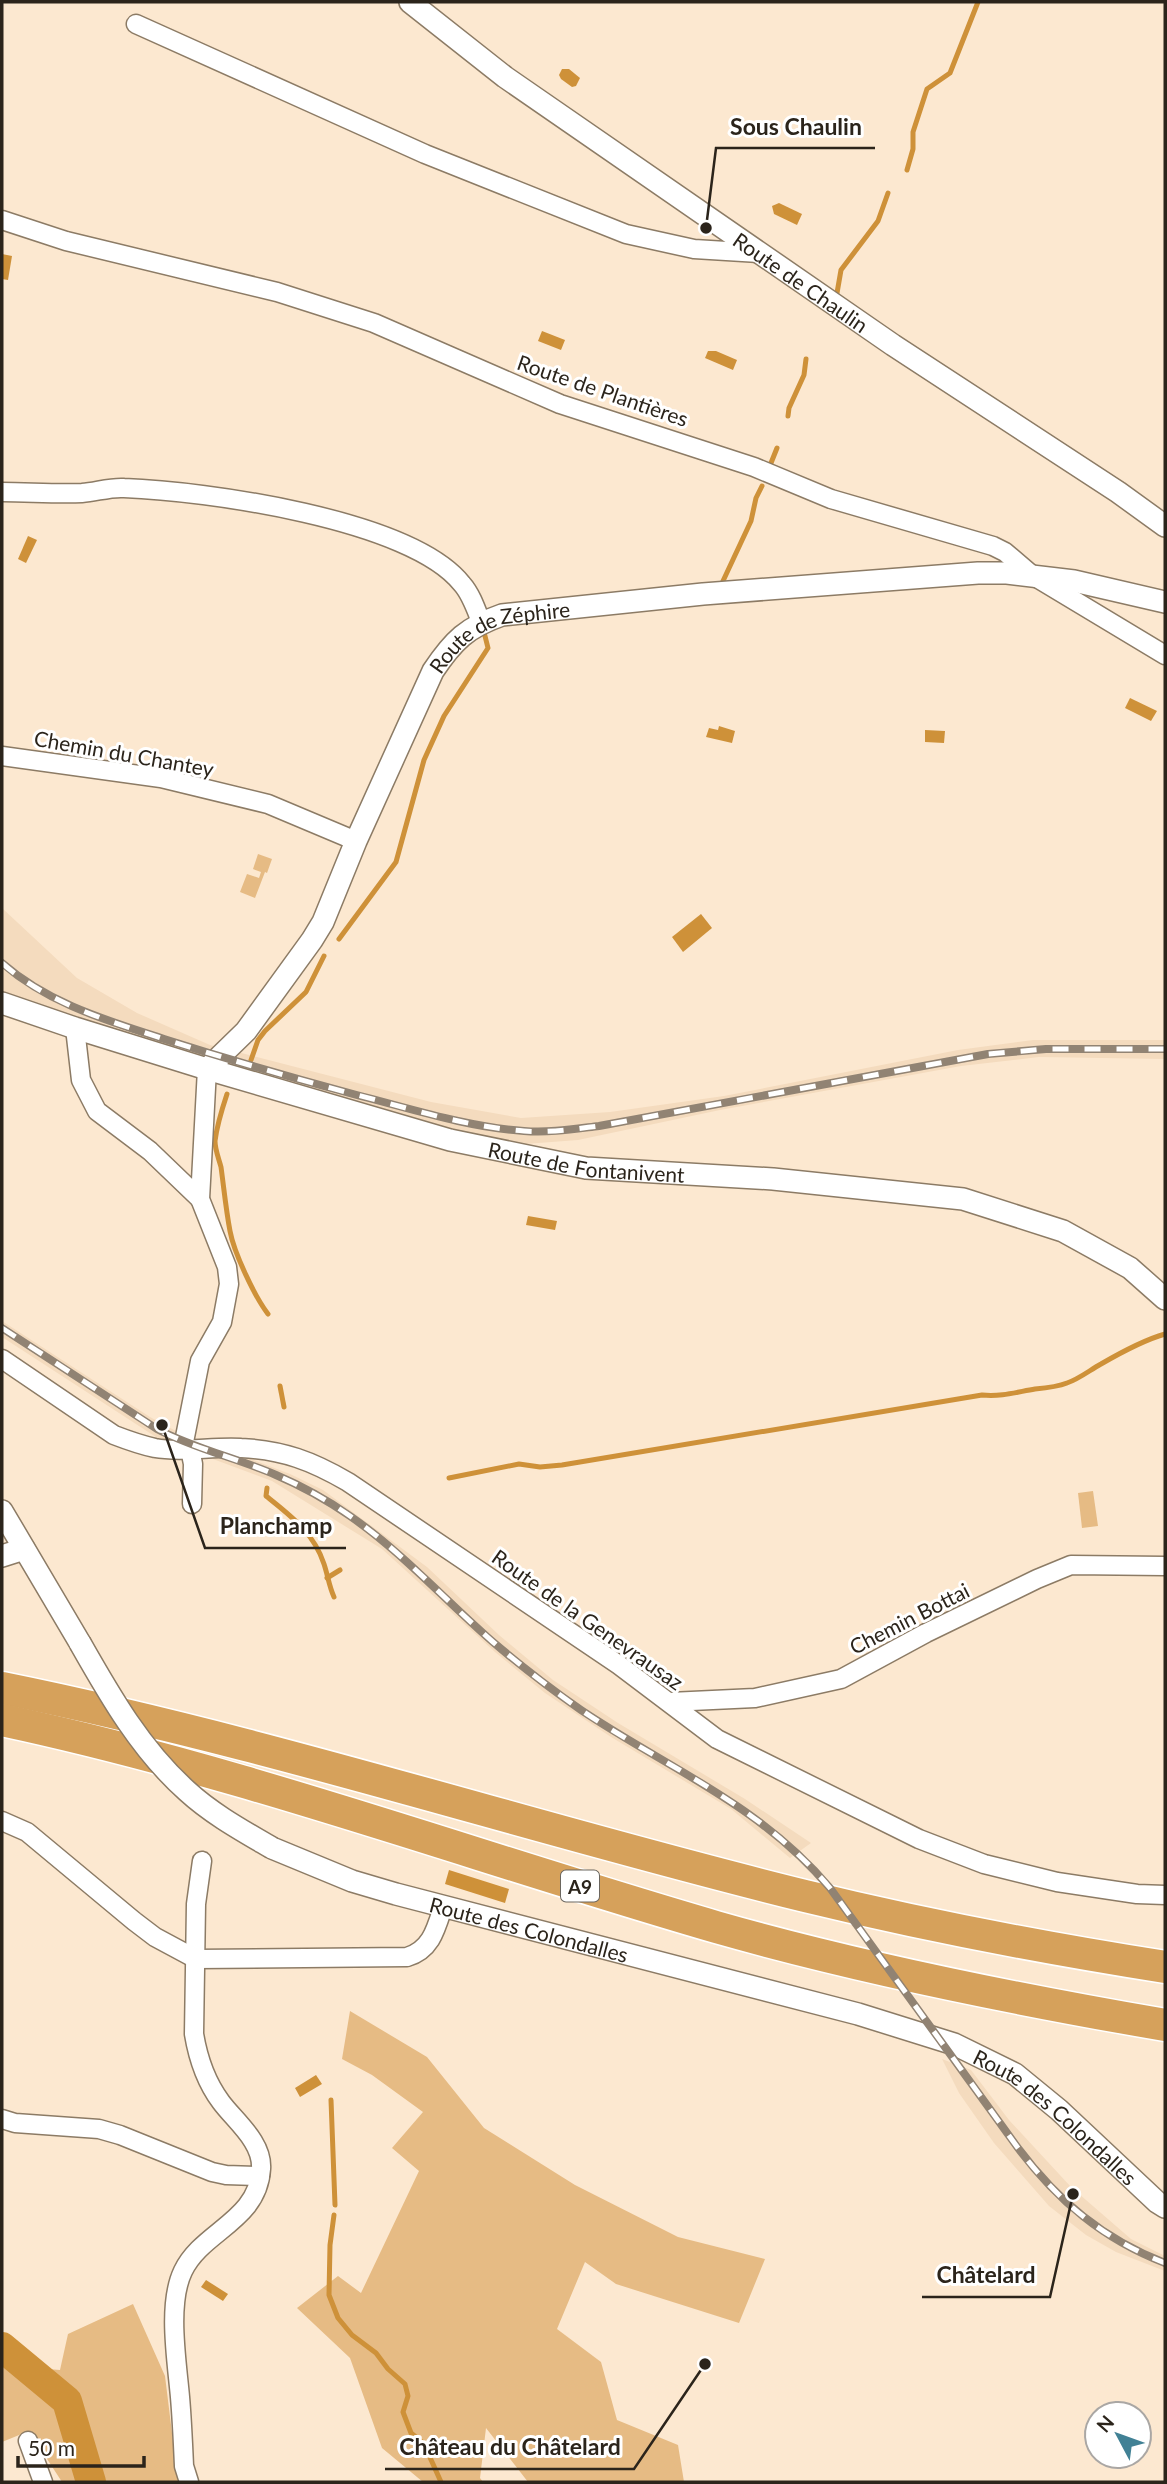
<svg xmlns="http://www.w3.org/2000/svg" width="1167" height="2484" font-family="Lato,sans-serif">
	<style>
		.built { fill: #f4dbbe }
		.green { fill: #e6bb84 }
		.water { fill: #ce9139 }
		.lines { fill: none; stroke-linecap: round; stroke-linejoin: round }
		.stream { stroke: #ce9139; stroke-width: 5 }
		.river { stroke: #ce9139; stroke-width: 30 }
		.minor-casing { stroke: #8c7b65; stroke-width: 21 }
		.tertiary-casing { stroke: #8c7b65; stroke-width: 24 }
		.motorway-casing { stroke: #fff; stroke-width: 35 }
		.minor { stroke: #fff; stroke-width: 18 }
		.tertiary { stroke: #fff; stroke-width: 21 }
		.motorway { stroke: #d6a15b; stroke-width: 32 }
		.rail-casing { stroke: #918373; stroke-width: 8 }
		.rail { stroke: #fff; stroke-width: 5; stroke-dasharray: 16; stroke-linecap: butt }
		.tertiary-bridge-casing { stroke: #8c7b65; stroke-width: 24; stroke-linecap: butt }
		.tertiary-bridge { stroke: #fff; stroke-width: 21 }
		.labels { text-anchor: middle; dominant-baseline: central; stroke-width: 6; stroke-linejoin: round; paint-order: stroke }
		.shield { fill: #fff; stroke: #6b665f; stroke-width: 2 }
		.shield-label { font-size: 19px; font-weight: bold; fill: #2b241b }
		.street-label { font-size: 21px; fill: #2b241b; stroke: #fff }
		.leader { fill: none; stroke: #2b241b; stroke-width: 2.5 }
		.callout-dot { fill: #2b241b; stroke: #fff; stroke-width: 2.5 }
		.callout-label { font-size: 23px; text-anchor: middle; font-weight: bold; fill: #2b241b; stroke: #fff; stroke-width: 6; stroke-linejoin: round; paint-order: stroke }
	</style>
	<rect width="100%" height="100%" fill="#fce8d0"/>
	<g class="built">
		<path d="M2,908L77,978L137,1013L210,1045L431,1102L521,1118L610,1112L724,1096L958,1050L1033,1040H1165V1059L1039,1057L961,1066L720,1110L578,1140L525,1144L453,1131L83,1024L2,993Z"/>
		<path d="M2,1321L150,1417L174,1430L290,1474L323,1490L427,1567L499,1635L553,1680L618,1723L745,1799L811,1843L790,1858L731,1809L611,1737L545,1693L495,1652L382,1549L272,1481L159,1439L2,1337Z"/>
		<path d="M942,2059L971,2070L1009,2120L1071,2187L1131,2239L1165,2256V2271L1116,2252L1086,2235L1049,2206L994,2143L959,2093Z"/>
	</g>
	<g class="green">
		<path d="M258,854L272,859L267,873L265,872L255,898L240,892L247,874L259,878L261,872L253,869Z"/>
		<path d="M1093,1491L1098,1526L1082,1528L1078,1493Z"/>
		<path d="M350,2011L427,2057L484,2128L575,2185L678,2237L765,2259L739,2323L616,2284L585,2262L557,2329L601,2362L617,2420L678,2445L684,2482H528L486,2428L480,2478L483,2482H423L382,2448L350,2358L297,2308L338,2276L361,2293L419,2171L392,2148L423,2112L372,2075L342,2059Z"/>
		<path d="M133,2304L165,2376L178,2482H62L29,2431L2,2442V2362L11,2366L60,2370L68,2334Z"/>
	</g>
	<g class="water">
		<path d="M562,69H569L580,78L576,86L572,87L561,79L559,75Z"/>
		<path d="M779,203L802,214L797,225L774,214L772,206Z"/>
		<path d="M2,254L12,256L8,280L2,279Z"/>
		<path d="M542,331L565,340L561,350L538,341Z"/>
		<path d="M708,351H716L737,360L733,370L705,358Z"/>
		<path d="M28,536L37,540L26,563L18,559Z"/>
		<path d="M1130,698L1157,711L1151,721L1125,708Z"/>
		<path d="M719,726L735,731L732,743L706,737L709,728L718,730Z"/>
		<path d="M925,730L945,731L944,743L925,742Z"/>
		<path d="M701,914L712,928L683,952L672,937Z"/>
		<path d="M528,1216L557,1221L555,1230L526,1225Z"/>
		<path d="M449,1870L509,1889L505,1903L445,1884Z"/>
		<path d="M316,2075L322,2084L300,2097L295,2088Z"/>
		<path d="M206,2280L228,2294L223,2301L201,2287Z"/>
	</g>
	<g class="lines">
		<g class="stream">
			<path d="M907,170L913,149V132L927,89L950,73L978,2"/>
			<path d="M837,293L841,270L878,221L888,193"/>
			<path d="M788,416L789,408L804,375L806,359"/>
			<path d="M771,463L777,448"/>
			<path d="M723,581L751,521L756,498L762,486"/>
			<path d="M339,939L396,862L424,760L444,716L488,648L484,632"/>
			<path d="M251,1060L258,1040L265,1031L306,992L324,956"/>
			<path d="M227,1094C222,1109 217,1125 215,1141C215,1150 219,1159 221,1167C224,1189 226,1210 230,1231C234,1253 255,1297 268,1314"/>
			<path d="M280,1386L284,1407"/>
			<path d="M449,1478L519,1464L540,1467L562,1465L982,1395C1001,1397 1017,1392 1035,1389C1046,1388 1057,1387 1067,1383C1079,1379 1090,1370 1101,1364C1120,1353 1144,1340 1165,1334"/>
			<path d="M267,1488L266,1496C291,1516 314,1533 324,1564C328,1576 329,1586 334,1597"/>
			<path d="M327,1578L340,1570"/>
			<path d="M331,2100L335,2205"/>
			<path d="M334,2215L330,2245L329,2295L338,2318L352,2335L376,2353L388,2369L405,2384L408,2396L403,2412L411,2433L424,2444L441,2482"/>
		</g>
		<path class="river" d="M2,2347L67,2401L91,2482"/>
		<defs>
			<g id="minor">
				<path d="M136,24L425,154L626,234L694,249L759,253"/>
				<path d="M2,220L66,241L277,292L374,323L560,404L754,467L831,499L993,546L1005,552L1032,575L1165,655"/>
				<path d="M2,492C28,492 55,494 82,493C96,492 110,487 124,488C205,491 411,519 462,584C471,594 476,609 481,622"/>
				<path d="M2,756L161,778L268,804L356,841"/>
				<path d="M75,1028L81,1080L97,1111L150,1151L200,1199"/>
				<path d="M2,1359L114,1435C127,1440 141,1445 155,1448C183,1453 213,1446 241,1448C283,1450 312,1461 348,1482L619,1665L717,1739L919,1839L984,1864L1057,1882L1137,1894L1165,1895"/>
				<path d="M185,1449L184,1442L200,1361L222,1322L229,1284L227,1267L200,1199L207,1069"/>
				<path d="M190,1449L193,1464L192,1504"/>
				<path d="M670,1702L755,1698L841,1679L926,1633L1037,1579L1071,1565L1165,1566"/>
				<path d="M2,1821L27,1832L134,1921L155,1937L196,1959L407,1957C431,1950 436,1929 443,1907"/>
				<path d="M2,2119L15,2123L99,2129L120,2135L212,2172L226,2175L260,2176"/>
				<path d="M28,2441L43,2482"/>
				<path d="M189,2482L184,2466C183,2443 182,2420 180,2397C177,2362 167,2304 183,2271C202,2231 258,2221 261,2169C263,2142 235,2121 221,2102C206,2082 198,2058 194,2034L196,1904L202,1861"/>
			</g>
			<g id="tertiary">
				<path id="s1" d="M410,2L505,77L893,345L1118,492L1165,526"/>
				<path id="s2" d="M2,1003L75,1028L207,1069L450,1140L586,1168L773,1179L963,1199L1063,1231L1130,1268L1165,1299"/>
				<path id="s3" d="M207,1069L246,1031L312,940L323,922L356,841L433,671C453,641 467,627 502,615L703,594L978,573H1007L1074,581L1165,602"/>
				<path d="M2,1511L80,1643"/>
				<path d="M2,1556L24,1549"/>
				<path id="s4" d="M272,1848L352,1881L396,1894L858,2014L954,2044L1015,2074L1059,2110L1157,2202L1165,2207"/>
			</g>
			<g id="motorway">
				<path d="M2,1688C274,1743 536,1830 805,1896C924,1925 1044,1948 1165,1967"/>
				<path d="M2,1720C245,1772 478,1858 716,1927C863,1969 1014,1999 1165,2025"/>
			</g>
		</defs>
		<use href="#minor" class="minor-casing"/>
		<use href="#tertiary" class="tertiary-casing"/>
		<use href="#motorway" class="motorway-casing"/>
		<use href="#minor" class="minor"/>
		<use href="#tertiary" class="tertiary"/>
		<use href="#motorway" class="motorway"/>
		<defs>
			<g id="rail">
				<path d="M2,963C49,1004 106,1020 164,1039C227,1059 289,1077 353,1094C409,1108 466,1127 524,1131C549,1133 574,1129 599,1126L988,1054L1046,1049H1165"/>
				<path d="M2,1328L157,1429C195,1449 237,1458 276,1475C302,1486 327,1500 350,1516C402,1552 445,1600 493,1642C521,1666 551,1689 581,1710C669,1769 759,1804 830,1888L1018,2148C1058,2201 1103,2239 1165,2263"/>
			</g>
		</defs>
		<use href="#rail" class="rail-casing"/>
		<use href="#rail" class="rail"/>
		<defs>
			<path id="tertiary-bridge" d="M80,1643C110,1696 141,1750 187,1791C212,1814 243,1831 272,1848"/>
		</defs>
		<use href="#tertiary-bridge" class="tertiary-bridge-casing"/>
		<use href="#tertiary-bridge" class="tertiary-bridge"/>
	</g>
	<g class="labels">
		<rect class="shield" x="561" y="1870.5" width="38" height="31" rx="5"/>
		<g class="shield-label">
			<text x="580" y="1886">A9</text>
		</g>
		<g class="street-label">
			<text stroke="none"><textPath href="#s1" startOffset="481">Route de Chaulin</textPath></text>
			<text transform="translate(603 390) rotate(19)">Route de Plantières</text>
			<text stroke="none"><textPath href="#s3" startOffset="542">Route de Zéphire</textPath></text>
			<text transform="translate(124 753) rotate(10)">Chemin du Chantey</text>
			<text stroke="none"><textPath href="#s2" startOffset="607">Route de Fontanivent</textPath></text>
			<text transform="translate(909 1618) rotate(-27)">Chemin Bottai</text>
			<text transform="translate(588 1619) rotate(35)">Route de la Genevrausaz</text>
			<text stroke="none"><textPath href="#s4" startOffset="270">Route des Colondalles</textPath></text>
			<text stroke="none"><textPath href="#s4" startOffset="836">Route des Colondalles</textPath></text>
		</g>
	</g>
	<path class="leader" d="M706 228L716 148H875M162 1425L205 1548H346M1073 2194L1050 2297H922M705 2364L634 2469H385"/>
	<g class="callout-dot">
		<circle cx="706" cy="228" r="7"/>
		<circle cx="162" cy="1425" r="7"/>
		<circle cx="1073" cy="2194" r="7"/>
		<circle cx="705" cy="2364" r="7"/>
	</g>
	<g class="callout-label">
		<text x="796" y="135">Sous Chaulin</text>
		<text x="276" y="1534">Planchamp</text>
		<text x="986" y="2283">Châtelard</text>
		<text x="510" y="2455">Château du Châtelard</text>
	</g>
	<rect width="1167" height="2484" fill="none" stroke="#2b241b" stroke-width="7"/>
	<g transform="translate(1118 2435) rotate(311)"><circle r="33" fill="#ffffff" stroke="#aaa7a4" stroke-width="2"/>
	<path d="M0-5L12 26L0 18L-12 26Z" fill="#418195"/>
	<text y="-10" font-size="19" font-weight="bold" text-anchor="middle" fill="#2b241b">N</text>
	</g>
	<path d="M18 2456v10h126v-10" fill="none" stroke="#2b241b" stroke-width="3.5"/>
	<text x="28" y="2456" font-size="21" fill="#2b241b" stroke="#ffffff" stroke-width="5" paint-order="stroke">50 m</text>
</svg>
